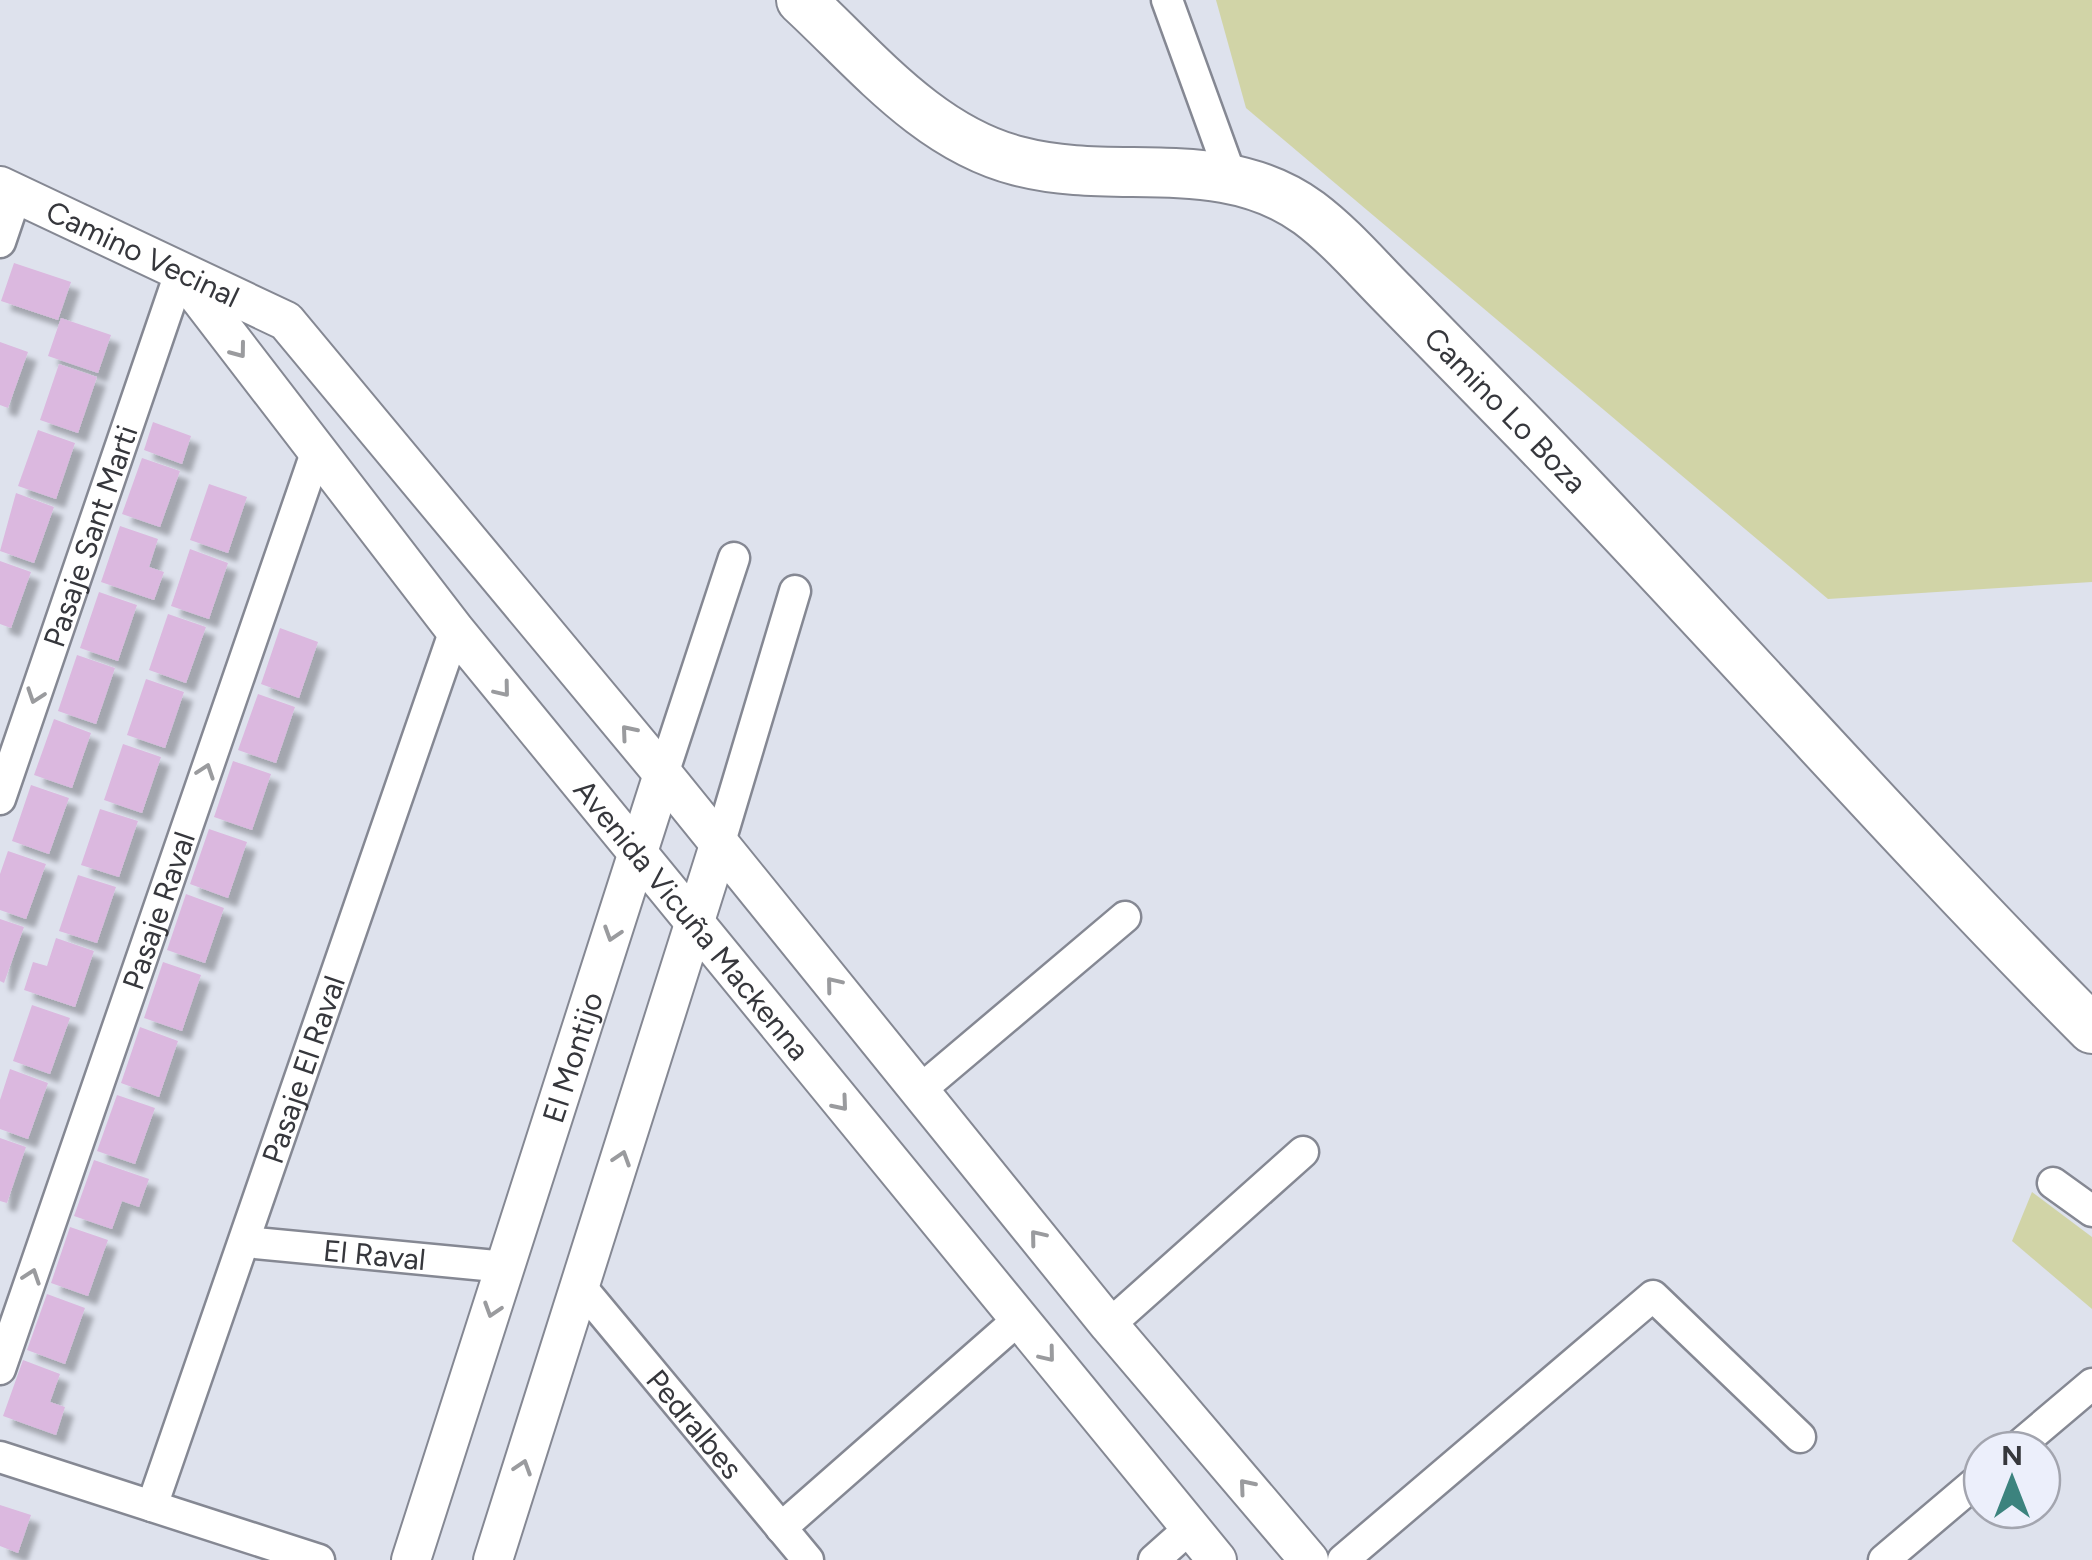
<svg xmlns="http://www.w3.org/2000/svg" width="2092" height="1560" font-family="Figtree,sans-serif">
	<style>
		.green { fill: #d1d4a7 }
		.building { fill: #dbb8df; filter: url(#shadow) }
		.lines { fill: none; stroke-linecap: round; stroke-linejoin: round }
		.minor-casing { stroke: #858893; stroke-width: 35 }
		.tertiary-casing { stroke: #858893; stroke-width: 42 }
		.primary-casing { stroke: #858893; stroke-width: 52 }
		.minor { stroke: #fff; stroke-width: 30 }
		.tertiary { stroke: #fff; stroke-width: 38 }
		.primary { stroke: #fff; stroke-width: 48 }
		.oneway { stroke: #9a9b9e }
		.labels { text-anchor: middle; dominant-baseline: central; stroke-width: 8; stroke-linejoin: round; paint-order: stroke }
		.street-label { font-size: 30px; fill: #36373c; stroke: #eceffb }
	</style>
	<defs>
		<filter id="shadow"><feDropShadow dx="9" dy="9" stdDeviation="2.5" flood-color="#0004"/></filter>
	</defs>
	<rect width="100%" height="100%" fill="#dee2ed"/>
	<g class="green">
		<path d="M1216,0H2092V582L1828,599L1246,108Z"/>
		<path d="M2032,1192L2092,1237V1309L2012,1241Z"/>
	</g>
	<g class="building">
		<path d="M14,263L71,282L58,320L1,301Z"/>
		<path d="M61,318L111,335L98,373L48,356Z"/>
		<path d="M0,342L28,352L8,408L0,405Z"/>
		<path d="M59,364L97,377L78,433L40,420Z"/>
		<path d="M153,422L191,436L182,464L144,450Z"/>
		<path d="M38,430L75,443L56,499L18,486Z"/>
		<path d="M142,458L180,471L160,527L122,514Z"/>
		<path d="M209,484L247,497L228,553L190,540Z"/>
		<path d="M16,493L54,507L34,563L0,551Z"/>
		<path d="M120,526L158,539L149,567L164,572L154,600L101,582Z"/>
		<path d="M190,549L228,563L209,619L171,606Z"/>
		<path d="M0,561L31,572L11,628L0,624Z"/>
		<path d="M99,592L137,605L118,661L80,648Z"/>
		<path d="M168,614L206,627L186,683L149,670Z"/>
		<path d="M280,628L318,642L299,698L261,684Z"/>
		<path d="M77,655L115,668L96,724L58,711Z"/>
		<path d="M146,679L184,692L165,748L127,735Z"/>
		<path d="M258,694L295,707L276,763L238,750Z"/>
		<path d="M54,719L91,733L72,788L34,775Z"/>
		<path d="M123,744L161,757L142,813L104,800Z"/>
		<path d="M233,761L271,774L252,830L214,817Z"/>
		<path d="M31,785L69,798L49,854L12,841Z"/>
		<path d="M100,809L138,821L119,877L81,865Z"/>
		<path d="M209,829L247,842L228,898L190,884Z"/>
		<path d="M8,851L46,864L26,919L0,910V874Z"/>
		<path d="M78,875L116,887L97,943L59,931Z"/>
		<path d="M186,894L224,908L205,963L167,950Z"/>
		<path d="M0,919L24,927L4,983L0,981Z"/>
		<path d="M56,938L94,951L75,1007L24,990L33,962L47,966Z"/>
		<path d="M163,962L201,975L182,1031L144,1018Z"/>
		<path d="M32,1005L70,1018L50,1074L13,1061Z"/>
		<path d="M140,1027L178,1041L159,1097L121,1083Z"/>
		<path d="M10,1069L48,1083L28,1139L0,1129V1100Z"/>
		<path d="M117,1095L155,1108L135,1164L97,1151Z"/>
		<path d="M0,1138L26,1147L7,1203L0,1201Z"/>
		<path d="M94,1160L149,1179L139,1207L122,1201L112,1229L74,1216Z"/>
		<path d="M70,1227L108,1240L88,1296L51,1283Z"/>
		<path d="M47,1294L85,1308L65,1364L27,1350Z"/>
		<path d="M23,1360L60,1374L50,1402L65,1407L56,1435L3,1416Z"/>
		<path d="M0,1505L31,1515L18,1553L0,1546Z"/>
	</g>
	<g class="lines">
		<defs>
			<g id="minor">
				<path d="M1167,0L1232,179"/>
				<path d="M0,242L17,192"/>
				<path d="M663,774L734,558"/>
				<path id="s1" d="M0,799L180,273"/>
				<path d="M719,845L795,591"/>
				<path d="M919,1091L1125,917"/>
				<path d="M2053,1183L2092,1211"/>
				<path id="s2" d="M245,1242L506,1267"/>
				<path id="s3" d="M581,1287L808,1560"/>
				<path d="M1109,1325L1303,1152"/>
				<path id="s4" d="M0,1369L316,453"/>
				<path d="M2014,1450L2092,1384"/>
				<path d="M0,1457L319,1560"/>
				<path id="s5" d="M152,1506L455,630"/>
				<path d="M781,1528L1019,1319"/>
				<path d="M1154,1560L1190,1528"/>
				<path d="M1343,1560L1653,1296L1800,1437"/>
				<path d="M1884,1560L1982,1477"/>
			</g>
			<g id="tertiary">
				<path id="s6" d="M0,186L286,321L663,774L1109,1325L1309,1560"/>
				<path id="s7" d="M182,275L455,630L1217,1560"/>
				<path id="s8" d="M411,1560L663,774"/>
				<path d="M493,1560L719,845"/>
			</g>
			<g id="primary">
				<path id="s9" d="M801,0C866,60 928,138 1018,161C1115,187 1222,149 1309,213C1341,237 1367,268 1395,296C1439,341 1483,386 1527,431C1718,628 1898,835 2092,1029"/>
			</g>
		</defs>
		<use href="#minor" class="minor-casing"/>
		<use href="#tertiary" class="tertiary-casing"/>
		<use href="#primary" class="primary-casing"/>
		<use href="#minor" class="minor"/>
		<use href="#tertiary" class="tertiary"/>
		<use href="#primary" class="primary"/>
	</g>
	<defs><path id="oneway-chevron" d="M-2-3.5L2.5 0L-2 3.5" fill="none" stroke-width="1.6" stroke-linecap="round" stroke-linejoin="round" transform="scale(2.5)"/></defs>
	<g class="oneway">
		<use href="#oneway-chevron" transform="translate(239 351) rotate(53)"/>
		<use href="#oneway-chevron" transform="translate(503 690) rotate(51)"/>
		<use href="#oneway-chevron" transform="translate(35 696) rotate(109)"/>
		<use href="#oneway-chevron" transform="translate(628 732) rotate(-130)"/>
		<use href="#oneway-chevron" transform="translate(206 771) rotate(-71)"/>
		<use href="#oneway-chevron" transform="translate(612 934) rotate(108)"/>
		<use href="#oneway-chevron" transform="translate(833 984) rotate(-129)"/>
		<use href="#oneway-chevron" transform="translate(841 1104) rotate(50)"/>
		<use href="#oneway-chevron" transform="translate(622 1158) rotate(-72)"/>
		<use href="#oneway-chevron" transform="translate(1037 1237) rotate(-129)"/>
		<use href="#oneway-chevron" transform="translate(32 1276) rotate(-71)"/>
		<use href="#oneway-chevron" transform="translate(492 1310) rotate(108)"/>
		<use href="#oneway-chevron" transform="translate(1048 1355) rotate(51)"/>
		<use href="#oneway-chevron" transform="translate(523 1467) rotate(-72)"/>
		<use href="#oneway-chevron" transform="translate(1246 1486) rotate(-130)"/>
	</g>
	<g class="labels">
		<g class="street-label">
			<text stroke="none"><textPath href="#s6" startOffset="158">Camino Vecinal</textPath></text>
			<text stroke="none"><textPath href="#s9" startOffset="852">Camino Lo Boza</textPath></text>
			<text stroke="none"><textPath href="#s1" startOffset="278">Pasaje Sant Marti</textPath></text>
			<text stroke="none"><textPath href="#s4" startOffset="485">Pasaje Raval</textPath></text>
			<text stroke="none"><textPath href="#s7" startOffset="822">Avenida Vicuña Mackenna</textPath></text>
			<text stroke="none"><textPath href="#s8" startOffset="528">El Montijo</textPath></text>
			<text stroke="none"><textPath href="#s5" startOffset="462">Pasaje El Raval</textPath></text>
			<text stroke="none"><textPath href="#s2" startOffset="130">El Raval</textPath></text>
			<text stroke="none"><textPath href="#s3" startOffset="178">Pedralbes</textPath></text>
		</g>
	</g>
	<g transform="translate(2012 1480)"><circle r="48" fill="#eceffb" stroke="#a3a5af" stroke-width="2.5"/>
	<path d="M0-8L18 38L0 25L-18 38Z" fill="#3c837e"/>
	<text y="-15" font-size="28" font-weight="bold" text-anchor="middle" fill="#36373c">N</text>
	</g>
</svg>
